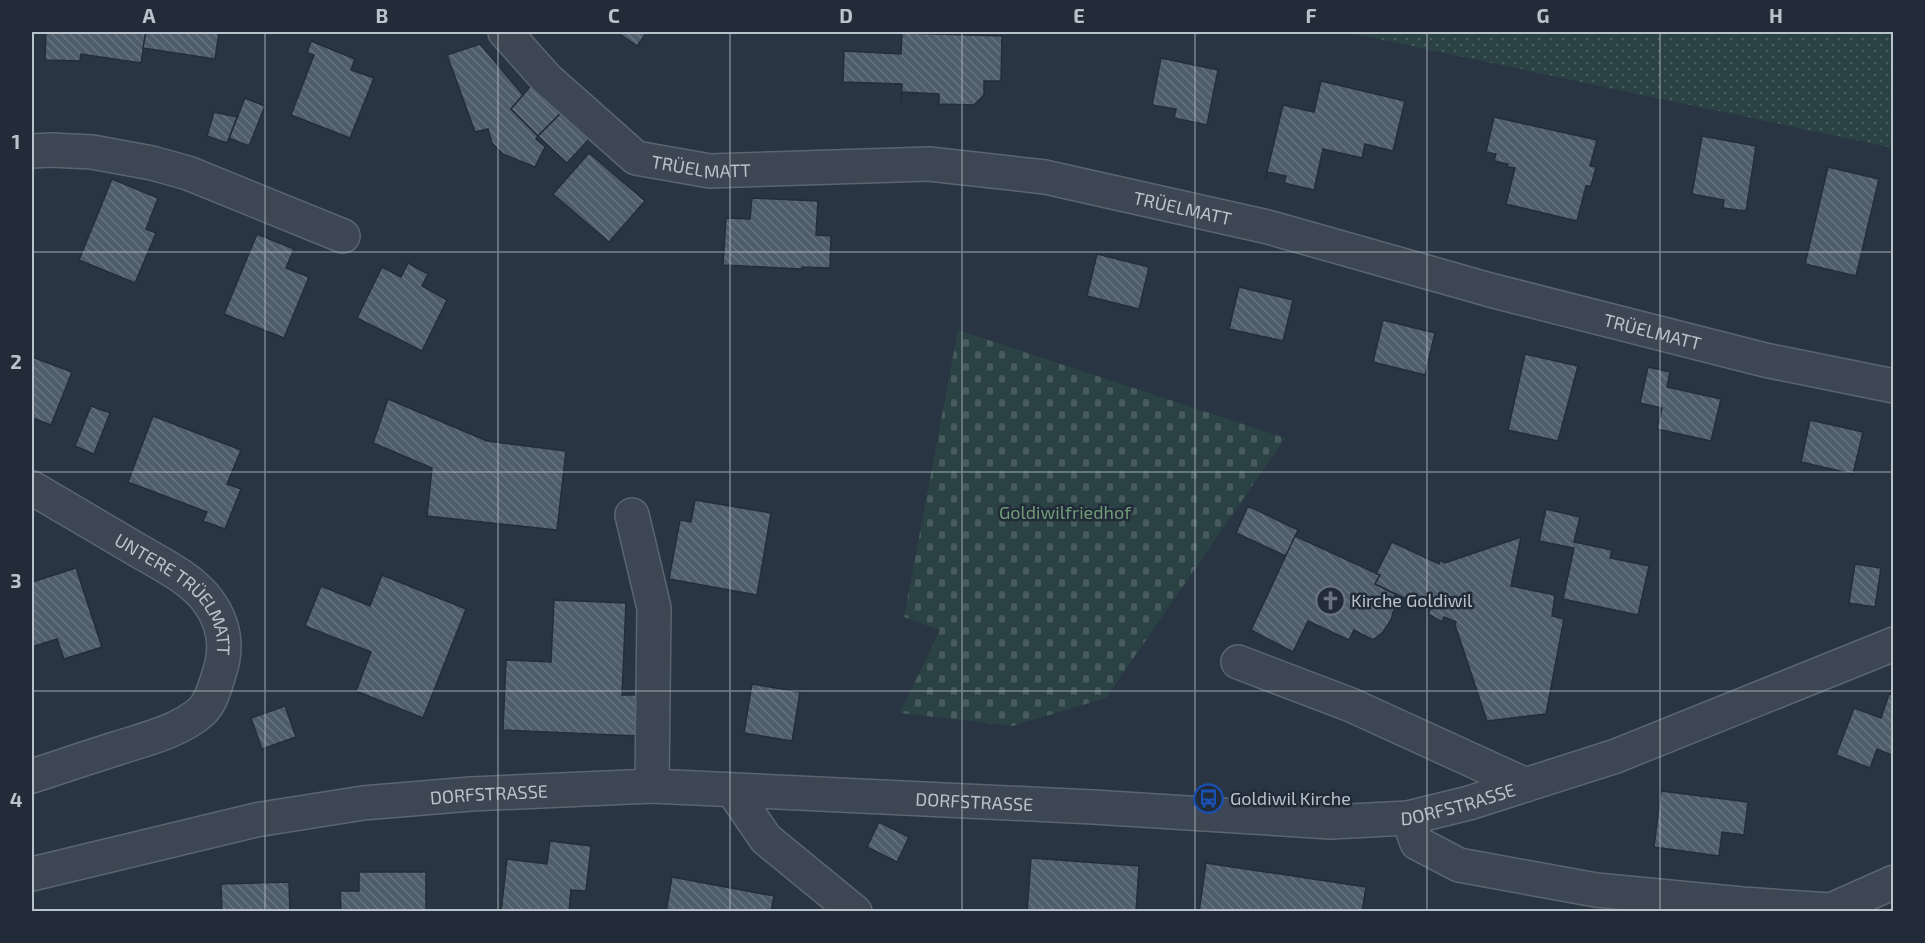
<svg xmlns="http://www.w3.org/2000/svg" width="1925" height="943" font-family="'Exo 2',sans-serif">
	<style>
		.grass { fill: url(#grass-dots) }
		.cemetery { fill: url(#cemetery-stones) }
		.building { fill: url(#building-back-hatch); stroke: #232e3a; stroke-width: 1.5 }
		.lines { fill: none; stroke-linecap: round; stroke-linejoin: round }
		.minor-casing { stroke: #5b6570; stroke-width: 36 }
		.minor { stroke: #3d4753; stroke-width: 33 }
		.grid { fill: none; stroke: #bac2cc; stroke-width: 1.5; stroke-opacity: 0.55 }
		.labels { text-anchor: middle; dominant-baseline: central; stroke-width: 5; stroke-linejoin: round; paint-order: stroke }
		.street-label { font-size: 18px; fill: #bac2cc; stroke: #212c38 }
		.park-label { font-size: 18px; fill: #729c79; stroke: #212c38 }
		.poi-label { font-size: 18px; fill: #bac2cc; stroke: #212c38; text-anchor: start }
		.neatline { fill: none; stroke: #bac2cc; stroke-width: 2 }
		.grid-label { font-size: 20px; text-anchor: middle; font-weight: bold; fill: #bac2cc }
	</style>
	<defs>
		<pattern id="grass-dots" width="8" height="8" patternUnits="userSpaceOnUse" patternTransform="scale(1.5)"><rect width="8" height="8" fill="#2b4244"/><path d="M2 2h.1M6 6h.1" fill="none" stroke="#485c5e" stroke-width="1.8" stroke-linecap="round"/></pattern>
		<pattern id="cemetery-stones" width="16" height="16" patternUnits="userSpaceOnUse" patternTransform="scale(1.5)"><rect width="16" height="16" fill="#2b4244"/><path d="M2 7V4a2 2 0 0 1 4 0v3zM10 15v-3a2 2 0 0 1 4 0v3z" fill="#485c5e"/></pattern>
		<pattern id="building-back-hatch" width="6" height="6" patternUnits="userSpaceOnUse" patternTransform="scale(1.5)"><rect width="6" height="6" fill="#4f5d6b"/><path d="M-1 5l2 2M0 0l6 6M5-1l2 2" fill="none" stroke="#66737f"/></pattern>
	</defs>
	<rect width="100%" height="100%" fill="#293543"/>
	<path class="grass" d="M1345,32H1893V148Z"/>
	<path class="cemetery" d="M958,330L1285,438L1106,698L1013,726L900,713L940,630L904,617Z"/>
	<g class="building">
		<path d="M46,32H146L141,63L81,54L80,61L45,60Z"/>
		<path d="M146,32H219L215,59L143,48Z"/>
		<path d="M617,32H647L637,46Z"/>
		<path d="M902,33L1002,36L1001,81H984V95L974,105L939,104V94L902,92L901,104L902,84L843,82L844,51L901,54Z"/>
		<path d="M311,41L355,59L351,70L374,78L350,138L291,115L314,55L307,53Z"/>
		<path d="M480,44L523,95L511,109L538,136L536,139L545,147L535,167L503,154L492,143L488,129L475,132L447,55Z"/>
		<path d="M1161,58L1218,70L1207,125L1174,118L1176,109L1152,105Z"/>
		<path d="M535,81L565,109L538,136L511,109Z"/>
		<path d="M1321,81L1405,101L1393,151L1365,144L1362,158L1323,149L1314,190L1284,183L1286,176L1268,172L1265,180L1283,105L1314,112Z"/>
		<path d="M245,98L265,106L249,146L229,138Z"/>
		<path d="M565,109L592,136L567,163L538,136Z"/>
		<path d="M214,112L237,117L227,143L207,136Z"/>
		<path d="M1494,117L1597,140L1590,166L1596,167L1591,186H1586L1577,221L1506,204L1515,168L1507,167L1508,164L1494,161L1496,154L1486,152Z"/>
		<path d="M1702,136L1756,146L1746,211L1723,208L1724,200L1692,194Z"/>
		<path d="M589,153L645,201L609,242L553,194Z"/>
		<path d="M1828,167L1879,179L1856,276L1805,264Z"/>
		<path d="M112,179L158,198L146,229L156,233L135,283L79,260Z"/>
		<path d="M752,198L818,201L816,235L831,236L830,268L802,267V269L723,265L726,218L750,219Z"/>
		<path d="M257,234L294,249L286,268L309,277L284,338L224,314Z"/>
		<path d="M1097,254L1149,267L1139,309L1087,296Z"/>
		<path d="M408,263L428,274L422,286L447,300L422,351L357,318L382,267L401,277Z"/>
		<path d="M1239,287L1293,300L1283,341L1229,329Z"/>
		<path d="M1383,320L1435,333L1425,375L1373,362Z"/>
		<path d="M1525,354L1578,366L1558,441L1508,430Z"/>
		<path d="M32,357L72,372L51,425L32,418Z"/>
		<path d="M1648,367L1670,372L1667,387L1721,399L1711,441L1657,429L1662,408L1640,403Z"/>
		<path d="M388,399L487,441L566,451L557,530L427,516L432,468L373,443Z"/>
		<path d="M91,406L110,413L94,454L75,446Z"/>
		<path d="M153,416L241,450L227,484L241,489L225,529L203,521L207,512L128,482Z"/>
		<path d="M1810,420L1863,432L1853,474L1801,462Z"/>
		<path d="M695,500L771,513L757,595L669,579L680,520L691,522Z"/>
		<path d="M1248,506L1298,530L1286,556L1236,533Z"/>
		<path d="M1546,509L1580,517L1574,542L1612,550L1610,558L1649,566L1638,615L1563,599L1574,548L1539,541Z"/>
		<path d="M1295,536L1380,575L1375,584L1395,594V606L1391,620L1383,632L1373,640L1354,630L1349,640L1308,621L1293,652L1251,630Z"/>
		<path d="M1521,537L1511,586L1555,595L1552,616L1564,619L1546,714L1487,721L1455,625L1456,622L1444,617L1442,622L1428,614L1430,610L1375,584L1380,575L1376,574L1392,542L1439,564L1440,560L1445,563Z"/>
		<path d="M1855,564L1881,568L1875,607L1849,603Z"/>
		<path d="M76,568L102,647L64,659L57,639L32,647V582Z"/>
		<path d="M382,575L466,609L423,718L356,691L371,652L305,626L321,586L370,606Z"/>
		<path d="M554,600L626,603L622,695H639L637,736L503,730L506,660L551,662Z"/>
		<path d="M752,684L800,692L792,741L744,733Z"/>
		<path d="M1889,694L1894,695V756L1877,749L1870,768L1836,755L1854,708L1881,718Z"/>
		<path d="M285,706L296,737L262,749L251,718Z"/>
		<path d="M1661,791L1748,802L1744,835L1722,832L1719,856L1654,847Z"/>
		<path d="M879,822L909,837L897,862L867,847Z"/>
		<path d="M550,841L591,846L586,891L571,890L569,912H501L507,859L547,864Z"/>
		<path d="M1031,858L1139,866L1136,912H1027Z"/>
		<path d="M1206,863L1366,887L1362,912H1199Z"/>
		<path d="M359,872H426V912H341L340,891H359Z"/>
		<path d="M672,877L774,896L771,912H666Z"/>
		<path d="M289,882L290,912H222L221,884Z"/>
	</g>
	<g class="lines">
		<defs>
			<g id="minor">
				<path id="s1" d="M505,32L547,79L636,158L710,171L929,164L1045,177L1268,227L1490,290L1765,360L1894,386"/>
				<path d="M32,151L51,150L92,152L152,163L188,173L343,236"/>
				<path id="s2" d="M32,488C66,508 100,528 134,548C159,563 190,577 208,601C225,624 228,648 219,674C215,687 211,702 202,711C180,731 146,739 118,748C89,757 60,767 32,776"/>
				<path d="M632,515L654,608L652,786"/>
				<path d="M1238,662L1351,705L1526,785"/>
				<path d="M733,791L766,839L855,912"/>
				<path d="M1408,818L1417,843L1459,865L1596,890L1742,904L1831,910L1894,882"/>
				<path id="s3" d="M32,874L256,820L363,803L471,794L652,786L1093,807L1331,822L1408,818L1469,803L1616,756L1894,644"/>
			</g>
		</defs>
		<use href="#minor" class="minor-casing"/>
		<use href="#minor" class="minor"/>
	</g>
	<path class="grid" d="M265,32V912M498,32V912M730,32V912M962,32V912M1195,32V912M1427,32V912M1660,32V912M32,252H1894M32,472H1894M32,691H1894"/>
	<defs>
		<symbol id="church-ring" viewBox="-11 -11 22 22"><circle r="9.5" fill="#212c38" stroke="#6b7280" stroke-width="1.5"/><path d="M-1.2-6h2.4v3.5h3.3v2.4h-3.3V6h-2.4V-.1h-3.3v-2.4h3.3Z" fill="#6b7280"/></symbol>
		<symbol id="bus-ring" viewBox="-11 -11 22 22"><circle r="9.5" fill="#212c38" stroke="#1a4fb4" stroke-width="1.5"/><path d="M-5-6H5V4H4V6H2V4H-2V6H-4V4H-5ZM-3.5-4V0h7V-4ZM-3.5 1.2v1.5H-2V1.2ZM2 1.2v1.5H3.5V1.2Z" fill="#1a4fb4"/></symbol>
	</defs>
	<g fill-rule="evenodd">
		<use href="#church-ring" x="1314" y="584" width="33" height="33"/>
		<use href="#bus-ring" x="1192" y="782" width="33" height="33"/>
	</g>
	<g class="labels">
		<g class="street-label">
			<text stroke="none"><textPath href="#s1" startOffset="248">TRÜELMATT</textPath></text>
			<text stroke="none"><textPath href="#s1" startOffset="734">TRÜELMATT</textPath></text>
			<text stroke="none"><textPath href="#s1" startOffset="1220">TRÜELMATT</textPath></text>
			<text stroke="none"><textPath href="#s2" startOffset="183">UNTERE TRÜELMATT</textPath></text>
			<text stroke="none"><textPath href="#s3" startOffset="465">DORFSTRASSE</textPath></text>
			<text stroke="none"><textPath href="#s3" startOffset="951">DORFSTRASSE</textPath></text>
			<text stroke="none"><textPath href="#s3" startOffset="1437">DORFSTRASSE</textPath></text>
		</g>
		<g class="park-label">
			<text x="1065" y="512">Goldiwilfriedhof</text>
		</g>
		<g class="poi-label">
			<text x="1351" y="600">Kirche Goldiwil</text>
			<text x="1230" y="798">Goldiwil Kirche</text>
		</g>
	</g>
	<rect width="1925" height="943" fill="none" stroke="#212c38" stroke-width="66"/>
	<rect x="33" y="33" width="1859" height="877" class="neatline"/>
	<g class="grid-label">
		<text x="149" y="23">A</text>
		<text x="382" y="23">B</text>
		<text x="614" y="23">C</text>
		<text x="846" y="23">D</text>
		<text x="1079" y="23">E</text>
		<text x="1311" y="23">F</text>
		<text x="1543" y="23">G</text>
		<text x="1776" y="23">H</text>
		<text x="16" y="149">1</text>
		<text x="16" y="369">2</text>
		<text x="16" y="588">3</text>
		<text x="16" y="807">4</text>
	</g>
</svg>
